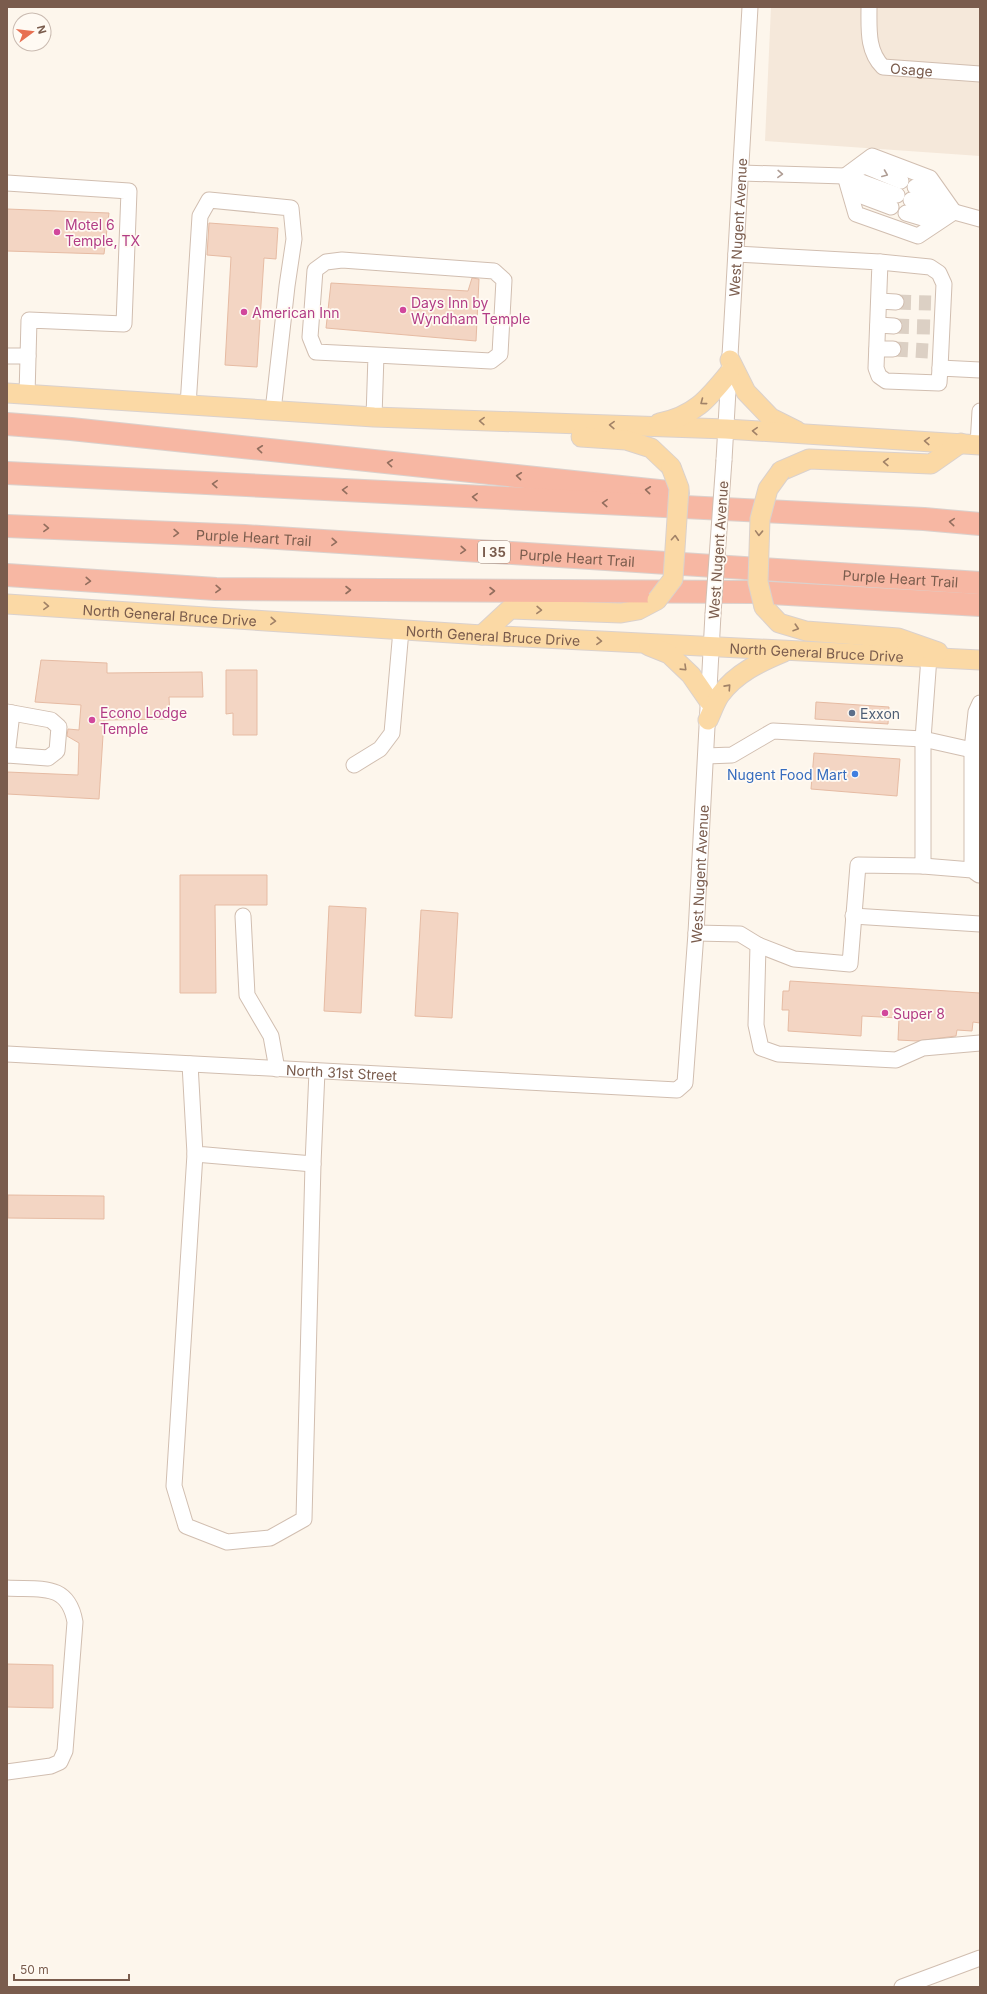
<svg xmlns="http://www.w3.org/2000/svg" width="987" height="1994" font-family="Inter,sans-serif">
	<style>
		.residential { fill: #f5e8da }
		.building { fill: #f3d5c3; stroke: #e6bba3 }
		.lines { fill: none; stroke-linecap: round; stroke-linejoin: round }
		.minor-tunnel { stroke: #dcd0c4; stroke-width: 15; stroke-dasharray: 15 8; stroke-linecap: butt }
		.minor-casing { stroke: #d1beb0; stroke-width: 17 }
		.major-casing { stroke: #dad1cd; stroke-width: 21 }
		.highway-casing { stroke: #dad1cd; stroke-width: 24 }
		.minor { stroke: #fff; stroke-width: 15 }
		.major { stroke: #fbd9a5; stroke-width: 19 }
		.highway { stroke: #f7b7a3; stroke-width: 22 }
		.minor-bridge-casing { stroke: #d1beb0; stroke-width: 17; stroke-linecap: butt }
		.major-bridge-casing { stroke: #dad1cd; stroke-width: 21; stroke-linecap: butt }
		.minor-bridge { stroke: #fff; stroke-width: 15 }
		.major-bridge { stroke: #fbd9a5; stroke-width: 19 }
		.oneway { stroke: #af9d94 }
		.oneway2 { stroke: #a18267 }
		.oneway3 { stroke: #936e5e }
		.hotel-dot { fill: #d1479c; stroke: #fffaf3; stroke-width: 1.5 }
		.service-dot { fill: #5c6f8a; stroke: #fffaf3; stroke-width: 1.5 }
		.shop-dot { fill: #3f7fe0; stroke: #fffaf3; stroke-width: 1.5 }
		.labels { text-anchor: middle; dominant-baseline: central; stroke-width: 3.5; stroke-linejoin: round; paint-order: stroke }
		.shield { fill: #fffaf3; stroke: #a28b7f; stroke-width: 1 }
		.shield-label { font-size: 13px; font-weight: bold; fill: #7a5c4d }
		.street-label { font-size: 14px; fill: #7a5c4d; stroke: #fffaf3 }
		.hotel-label { font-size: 14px; fill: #b23c85; stroke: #fffaf3; text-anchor: start }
		.service-label { font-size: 14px; fill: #4e5e75; stroke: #fffaf3; text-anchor: start }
		.shop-label { font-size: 14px; fill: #366cbe; stroke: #fffaf3; text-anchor: end }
	</style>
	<rect width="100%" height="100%" fill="#fdf6ec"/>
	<path class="residential" d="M771,7H980V156L765,141Z"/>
	<g class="building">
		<path d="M7,209L109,213L104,254L7,251Z"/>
		<path d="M209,223L278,228L276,259L264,258L257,367L225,365L231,257L207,255Z"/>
		<path d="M472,278L479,279L476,341L326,328L331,283L468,291Z"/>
		<path d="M41,660L107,663V673L202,672L203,697H169L170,719L104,720L99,799L7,794V772L78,775L79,743L67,736L68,729L79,730L81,705L35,702Z"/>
		<path d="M226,670H257V735H233V713L226,714Z"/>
		<path d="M816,702L889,707L888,724L815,719Z"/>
		<path d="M814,753L900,759L897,796L811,789Z"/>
		<path d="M180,875H267V905H215L216,993H180Z"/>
		<path d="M329,906L366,908L361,1013L324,1011Z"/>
		<path d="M421,910L458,913L452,1018L415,1016Z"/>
		<path d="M790,981L980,993V1023L973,1022L972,1031L957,1030L956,1036L917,1041L898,1040L899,1018L862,1016L861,1036L788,1031L789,1010H782L783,991H789Z"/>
		<path d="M8,1195L104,1196V1219L8,1218Z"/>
		<path d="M7,1664L53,1665V1708L7,1707Z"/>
	</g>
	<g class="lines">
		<g class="minor-tunnel">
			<path d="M896,302L931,303"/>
			<path d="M894,326L930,327"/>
			<path d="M893,349L928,351"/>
		</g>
		<defs>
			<g id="minor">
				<path id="s1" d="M869,7C869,29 867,51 883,67L980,74"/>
				<path d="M872,156L930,178L954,212L918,236L856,214L845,176Z"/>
				<path d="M854,171L865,166L901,181"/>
				<path d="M741,173L845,176L897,195"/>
				<path d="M848,180L859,195L891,207"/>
				<path d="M7,183L129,191L124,324L29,320L27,395"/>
				<path d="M915,187L931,193L935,207"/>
				<path d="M911,200L980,219"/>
				<path d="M906,213L926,219L935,207"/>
				<path d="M736,254L880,262L876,368L879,376L886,381L939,383L940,368L980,370"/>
				<path d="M880,262L930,267L939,273L944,284L940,368"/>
				<path d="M879,301L896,302"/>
				<path d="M878,325L894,326"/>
				<path d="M877,349H893"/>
				<path d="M7,356H28"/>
				<path d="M188,406L200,216L209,200L291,208L294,239L287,286L273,411"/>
				<path d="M374,417L376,355L316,352L310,337L315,270L326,262L342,260L494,271L504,280L500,354L491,361L376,355"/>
				<path d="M978,445L980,411"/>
				<path id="s2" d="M724,460L750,7"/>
				<path d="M7,712L51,720L59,727L57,751L48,758L7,755"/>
				<path d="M7,755L12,713"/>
				<path d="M706,756L732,755L773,731L923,739L972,750L976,712L980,703"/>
				<path d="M354,765L380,749L392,733L401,630"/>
				<path d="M923,866L972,870L979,875"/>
				<path d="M972,870V750"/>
				<path d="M243,916L247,995L271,1036L277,1069"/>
				<path d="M853,916L980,924"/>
				<path d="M696,933L740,934L758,945L756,1025L761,1048L778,1054L896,1060L923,1048L980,1043"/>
				<path d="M758,945L794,959L850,964L858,865L923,866V739L929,657"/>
				<path id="s3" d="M7,1054L677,1090L685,1083L696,933L713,614"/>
				<path d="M190,1064L195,1154L313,1164L317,1071"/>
				<path d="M195,1154L174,1486L186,1526L227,1542L270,1538L304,1519L313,1164"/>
				<path d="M7,1588C40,1590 68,1582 75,1622L65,1751L60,1762L51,1766L7,1772"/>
				<path d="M902,1987L980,1958"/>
			</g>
			<g id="major">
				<path d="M730,360L746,392L771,418L797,431"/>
				<path d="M7,393L374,417L726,429L980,445"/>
				<path d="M659,423C694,416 708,399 729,373"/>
				<path d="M581,437L626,440L651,448L671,467"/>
				<path d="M781,471L809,459L931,464L961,443"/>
				<path id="s4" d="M7,604L482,635L980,660"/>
				<path d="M764,607L779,623L806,631L898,638L938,652"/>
				<path d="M482,635L510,609L621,613L638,610L657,600"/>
				<path d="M649,646L669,654L691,675L709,701"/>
				<path d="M708,720C712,712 715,702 720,695C736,673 760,662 784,652"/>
			</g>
			<g id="highway">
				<path d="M7,424L71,429L678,493"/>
				<path d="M7,473L924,519L980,524"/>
				<path id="s5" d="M7,526L245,536L980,583"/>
				<path d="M7,575L216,589L752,592L980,605"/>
			</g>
		</defs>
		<use href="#minor" class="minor-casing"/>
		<use href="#major" class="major-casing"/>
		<use href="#highway" class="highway-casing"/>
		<use href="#minor" class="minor"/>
		<use href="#major" class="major"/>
		<use href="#highway" class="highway"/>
		<defs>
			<path id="minor-bridge" d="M713,614L724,460"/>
			<g id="major-bridge">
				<path d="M657,600L673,579L679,488L671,467"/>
				<path d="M764,607L758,582L760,519L768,489L781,471"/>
			</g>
		</defs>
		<use href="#minor-bridge" class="minor-bridge-casing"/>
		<use href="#major-bridge" class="major-bridge-casing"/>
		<use href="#minor-bridge" class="minor-bridge"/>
		<use href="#major-bridge" class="major-bridge"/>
	</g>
	<defs><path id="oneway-chevron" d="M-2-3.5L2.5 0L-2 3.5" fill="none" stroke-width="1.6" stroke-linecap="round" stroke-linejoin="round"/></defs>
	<g class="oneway">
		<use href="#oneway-chevron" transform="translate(780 174) rotate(2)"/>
		<use href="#oneway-chevron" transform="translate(885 174) rotate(22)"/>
	</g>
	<g class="oneway2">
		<use href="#oneway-chevron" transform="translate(703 402) rotate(143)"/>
		<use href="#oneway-chevron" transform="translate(482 421) rotate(-178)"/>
		<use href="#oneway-chevron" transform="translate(612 425) rotate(-178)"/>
		<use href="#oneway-chevron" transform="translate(755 431) rotate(-177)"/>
		<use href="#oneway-chevron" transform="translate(927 441) rotate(-177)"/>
		<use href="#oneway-chevron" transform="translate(886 462) rotate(-178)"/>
		<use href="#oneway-chevron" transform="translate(759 533) rotate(92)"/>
		<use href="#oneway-chevron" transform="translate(675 538) rotate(-86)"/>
		<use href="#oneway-chevron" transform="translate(46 606) rotate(3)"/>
		<use href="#oneway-chevron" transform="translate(539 610) rotate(2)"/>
		<use href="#oneway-chevron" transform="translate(273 621) rotate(4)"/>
		<use href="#oneway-chevron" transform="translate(796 628) rotate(18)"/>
		<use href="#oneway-chevron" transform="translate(599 641) rotate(3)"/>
		<use href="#oneway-chevron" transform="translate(684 668) rotate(44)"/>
		<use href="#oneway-chevron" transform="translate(728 687) rotate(-48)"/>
	</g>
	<g class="oneway3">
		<use href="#oneway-chevron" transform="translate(260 449) rotate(-174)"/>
		<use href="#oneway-chevron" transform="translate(390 463) rotate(-174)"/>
		<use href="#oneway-chevron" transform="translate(519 476) rotate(-174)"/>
		<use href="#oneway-chevron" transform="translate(215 484) rotate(-177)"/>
		<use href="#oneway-chevron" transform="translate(345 490) rotate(-177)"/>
		<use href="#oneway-chevron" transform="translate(648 490) rotate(-174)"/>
		<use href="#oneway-chevron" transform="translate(475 497) rotate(-177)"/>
		<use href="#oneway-chevron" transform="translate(605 503) rotate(-177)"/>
		<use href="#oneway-chevron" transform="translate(952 522) rotate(-175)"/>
		<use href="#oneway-chevron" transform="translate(46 528) rotate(2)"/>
		<use href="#oneway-chevron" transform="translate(176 533) rotate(2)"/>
		<use href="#oneway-chevron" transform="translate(334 542) rotate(4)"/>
		<use href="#oneway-chevron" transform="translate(463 550) rotate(4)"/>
		<use href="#oneway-chevron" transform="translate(88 581) rotate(4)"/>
		<use href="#oneway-chevron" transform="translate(218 589) rotate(2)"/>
		<use href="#oneway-chevron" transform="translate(348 590)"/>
		<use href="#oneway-chevron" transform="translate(492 591)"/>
	</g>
	<g class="hotel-dot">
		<circle cx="57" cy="232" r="4"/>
		<circle cx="403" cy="310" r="4"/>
		<circle cx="244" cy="312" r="4"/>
		<circle cx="92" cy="720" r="4"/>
		<circle cx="885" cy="1013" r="4"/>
	</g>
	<circle class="service-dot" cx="852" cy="713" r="4"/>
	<circle class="shop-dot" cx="855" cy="774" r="4"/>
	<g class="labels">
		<rect class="shield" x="478" y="541" width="32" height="22" rx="3"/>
		<g class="shield-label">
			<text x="494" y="552">I 35</text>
		</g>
		<g class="street-label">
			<text stroke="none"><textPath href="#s1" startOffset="92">Osage</textPath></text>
			<text stroke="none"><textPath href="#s2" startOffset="233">West Nugent Avenue</textPath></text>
			<text stroke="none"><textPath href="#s5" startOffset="247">Purple Heart Trail</textPath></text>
			<text transform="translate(718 550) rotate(-86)">West Nugent Avenue</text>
			<text stroke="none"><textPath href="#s5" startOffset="571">Purple Heart Trail</textPath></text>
			<text stroke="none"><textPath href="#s5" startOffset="895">Purple Heart Trail</textPath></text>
			<text stroke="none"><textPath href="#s4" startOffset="163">North General Bruce Drive</textPath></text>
			<text stroke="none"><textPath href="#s4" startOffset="487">North General Bruce Drive</textPath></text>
			<text stroke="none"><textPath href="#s4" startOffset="811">North General Bruce Drive</textPath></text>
			<text stroke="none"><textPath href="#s3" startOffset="891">West Nugent Avenue</textPath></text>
			<text stroke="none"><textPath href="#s3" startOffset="335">North 31st Street</textPath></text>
		</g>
		<g class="hotel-label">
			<text x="65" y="224">Motel 6<tspan x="65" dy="16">Temple, TX</tspan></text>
			<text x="411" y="302">Days Inn by<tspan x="411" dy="16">Wyndham Temple</tspan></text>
			<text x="252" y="312">American Inn</text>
			<text x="100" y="712">Econo Lodge<tspan x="100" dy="16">Temple</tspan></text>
			<text x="893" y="1013">Super 8</text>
		</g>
		<g class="service-label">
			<text x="860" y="713">Exxon</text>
		</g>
		<g class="shop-label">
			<text x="847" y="774">Nugent Food Mart</text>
		</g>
	</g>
	<rect width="987" height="1994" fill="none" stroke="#7a5c4d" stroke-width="16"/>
	<g transform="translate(32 32) rotate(75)"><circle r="19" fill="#fffaf3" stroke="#cabbb1"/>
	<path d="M0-3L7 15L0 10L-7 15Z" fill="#e76f51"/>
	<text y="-6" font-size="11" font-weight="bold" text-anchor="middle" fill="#7a5c4d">N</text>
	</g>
	<path d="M14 1974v6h115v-6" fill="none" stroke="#7a5c4d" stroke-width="2"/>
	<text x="20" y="1974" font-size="12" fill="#7a5c4d" stroke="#fffaf3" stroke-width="3" paint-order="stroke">50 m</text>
</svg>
